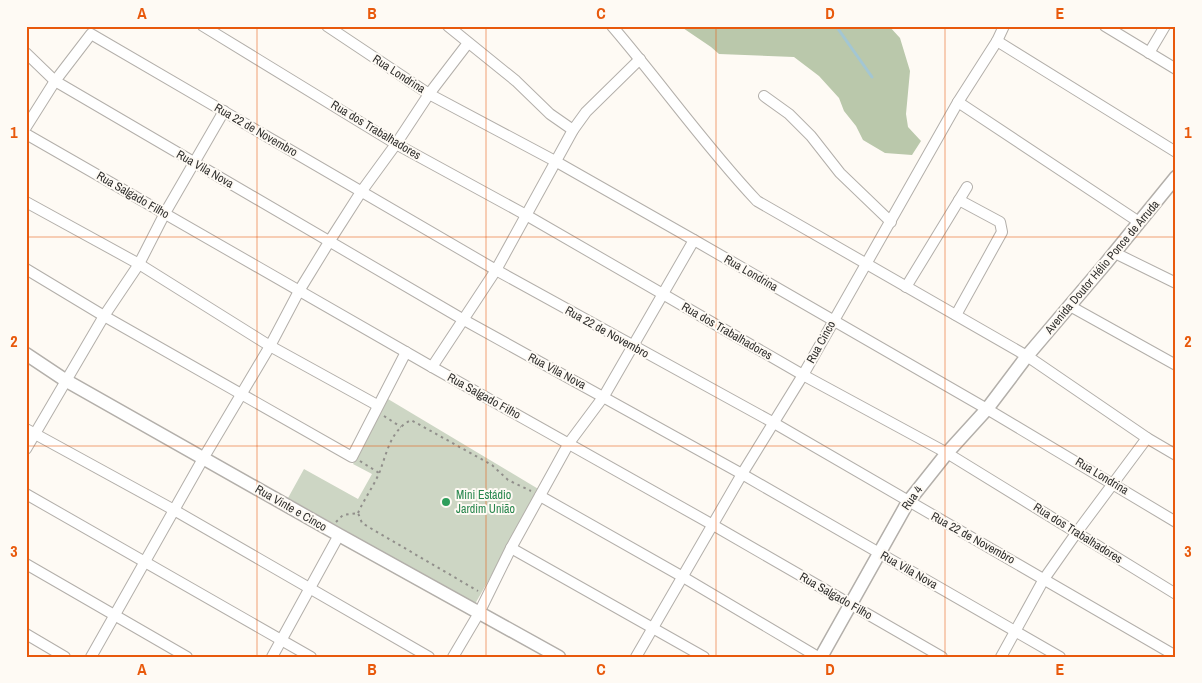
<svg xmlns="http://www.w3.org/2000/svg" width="1202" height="683" font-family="'Archivo Narrow',sans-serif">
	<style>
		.green { fill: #cdd6c4 }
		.forest { fill: #bac8ab }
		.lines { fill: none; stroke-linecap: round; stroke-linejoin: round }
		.stream { stroke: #a3c6d3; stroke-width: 3 }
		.minor-casing { stroke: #b3afaa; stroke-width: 12 }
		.tertiary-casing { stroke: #b3afaa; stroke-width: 15 }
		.path { stroke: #918f8b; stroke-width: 2; stroke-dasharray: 2.5 4; stroke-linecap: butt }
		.minor { stroke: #fff; stroke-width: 10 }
		.tertiary { stroke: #fff; stroke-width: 12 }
		.grid { fill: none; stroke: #e8590c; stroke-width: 1; stroke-opacity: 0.55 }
		.leisure-dot { fill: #2e9e5b; stroke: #fefaf4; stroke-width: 2 }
		.labels { text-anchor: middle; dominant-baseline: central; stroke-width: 4; stroke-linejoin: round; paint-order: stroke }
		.street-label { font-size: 12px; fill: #302f2d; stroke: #fefaf4 }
		.leisure-label { font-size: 12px; fill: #27864d; stroke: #fefaf4; text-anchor: start }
		.neatline { fill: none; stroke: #e8590c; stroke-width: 2 }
		.grid-label { font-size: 16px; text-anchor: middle; font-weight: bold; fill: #e8590c }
	</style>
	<rect width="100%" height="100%" fill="#fefaf4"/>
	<path class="green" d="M388,399L540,490L475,604L288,498L304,469L358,499L372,474L353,464Z"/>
	<path class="forest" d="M680,26H889L900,38L910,71L906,114L908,127L921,141L912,155L885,153L863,140L856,126L844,111L839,98L819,76L794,57L719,54L711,47Z"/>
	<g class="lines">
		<path class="stream" d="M836,26L872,77"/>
		<defs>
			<g id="minor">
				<path d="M203,26L396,144L526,215L803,375L947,453L1176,594"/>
				<path d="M327,26L429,94L555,161L694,240L987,409L1176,522"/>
				<path d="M448,26L516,81L550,114L573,130"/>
				<path d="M612,26C661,83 705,146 757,201L1027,356L1147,438L1176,455"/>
				<path d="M1105,26L1176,69"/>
				<path d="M997,41L1176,152"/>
				<path d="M26,53L55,81L464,320L742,474L1060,657"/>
				<path d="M1149,53L1165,26"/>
				<path d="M764,96L789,114L811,136L840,173L891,222"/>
				<path d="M958,102L1139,222"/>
				<path d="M26,127L55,81L91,34L496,270L774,423L1176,656"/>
				<path d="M26,134L432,367L713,525L942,657"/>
				<path d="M26,202L139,264L270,346L377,405"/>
				<path d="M1115,253L1176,283"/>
				<path d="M26,269L104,316L352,457L406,352"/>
				<path d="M906,287L967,187"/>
				<path d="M1070,306L1176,365"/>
				<path d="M956,315L1002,232L1000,222L959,200"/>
				<path d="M432,367L496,270L573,130L586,112L640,59"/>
				<path d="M26,429L174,510L429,657"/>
				<path d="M26,449L104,316L139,264L165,213L224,111"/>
				<path d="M26,494L311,657"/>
				<path d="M540,496L683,577L818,657"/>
				<path d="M511,548L704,657"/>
				<path d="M26,564L187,657"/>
				<path d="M26,634L65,657"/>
				<path d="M91,657L204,457L270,346L299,291L329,242L361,192L396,144L429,94L468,43"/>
				<path d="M272,657L339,535"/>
				<path d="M453,657L479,613L511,548L569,443L604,396L694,240"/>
				<path d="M636,657L742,474L803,375L958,102L997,41L1004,26"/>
				<path d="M1001,657L1044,579L1077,532L1147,438"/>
			</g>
			<g id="tertiary">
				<path d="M26,354L65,380L339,535L559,657"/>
				<path d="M821,657L908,502L947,453L987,409L1027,356L1106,263L1176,177"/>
			</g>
		</defs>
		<use href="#minor" class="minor-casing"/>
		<use href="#tertiary" class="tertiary-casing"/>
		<g class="path">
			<path d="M384,416L401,427"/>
			<path d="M360,461L379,473"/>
			<path d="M358,513C364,499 374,486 380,471C387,452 391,430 411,420L492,465L508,480L531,491"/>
			<path d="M336,522L343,515L358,513L362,523L372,529L478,591"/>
		</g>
		<use href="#minor" class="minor"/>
		<use href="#tertiary" class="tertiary"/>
	</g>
	<path class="grid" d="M257,26V657M486,26V657M716,26V657M945,26V657M26,237H1176M26,446H1176"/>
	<circle class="leisure-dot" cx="446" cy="502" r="5"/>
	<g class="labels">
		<g class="street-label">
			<text transform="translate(399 74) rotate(33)">Rua Londrina</text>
			<text transform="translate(256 130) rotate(30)">Rua 22 de Novembro</text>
			<text transform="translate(376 130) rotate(31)">Rua dos Trabalhadores</text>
			<text transform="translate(205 169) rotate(30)">Rua Vila Nova</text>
			<text transform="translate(133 195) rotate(30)">Rua Salgado Filho</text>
			<text transform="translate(1102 267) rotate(-50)">Avenida Doutor Hélio Ponce de Arruda</text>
			<text transform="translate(751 273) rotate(30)">Rua Londrina</text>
			<text transform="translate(727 331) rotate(30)">Rua dos Trabalhadores</text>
			<text transform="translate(607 332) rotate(29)">Rua 22 de Novembro</text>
			<text transform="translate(821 342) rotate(-61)">Rua Cinco</text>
			<text transform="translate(557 371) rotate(28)">Rua Vila Nova</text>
			<text transform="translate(484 396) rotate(29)">Rua Salgado Filho</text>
			<text transform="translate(1102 476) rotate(31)">Rua Londrina</text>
			<text transform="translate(912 498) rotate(-55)">Rua 4</text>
			<text transform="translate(291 508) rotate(30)">Rua Vinte e Cinco</text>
			<text transform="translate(1078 533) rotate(32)">Rua dos Trabalhadores</text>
			<text transform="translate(973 538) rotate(29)">Rua 22 de Novembro</text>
			<text transform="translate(909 570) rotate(30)">Rua Vila Nova</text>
			<text transform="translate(836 596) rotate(30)">Rua Salgado Filho</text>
		</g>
		<g class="leisure-label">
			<text x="456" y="495">Mini Estádio<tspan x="456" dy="14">Jardim União</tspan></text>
		</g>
	</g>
	<rect width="1202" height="683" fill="none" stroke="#fefaf4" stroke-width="55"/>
	<rect x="28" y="28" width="1146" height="628" class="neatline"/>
	<g class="grid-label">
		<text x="142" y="19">A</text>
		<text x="372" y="19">B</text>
		<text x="601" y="19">C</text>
		<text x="830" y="19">D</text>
		<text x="1060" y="19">E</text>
		<text x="14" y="138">1</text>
		<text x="1188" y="138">1</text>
		<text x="14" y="347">2</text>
		<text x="1188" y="347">2</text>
		<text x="14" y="557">3</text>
		<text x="1188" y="557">3</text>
		<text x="142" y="675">A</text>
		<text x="372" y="675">B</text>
		<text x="601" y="675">C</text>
		<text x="830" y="675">D</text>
		<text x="1060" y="675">E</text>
	</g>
</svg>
